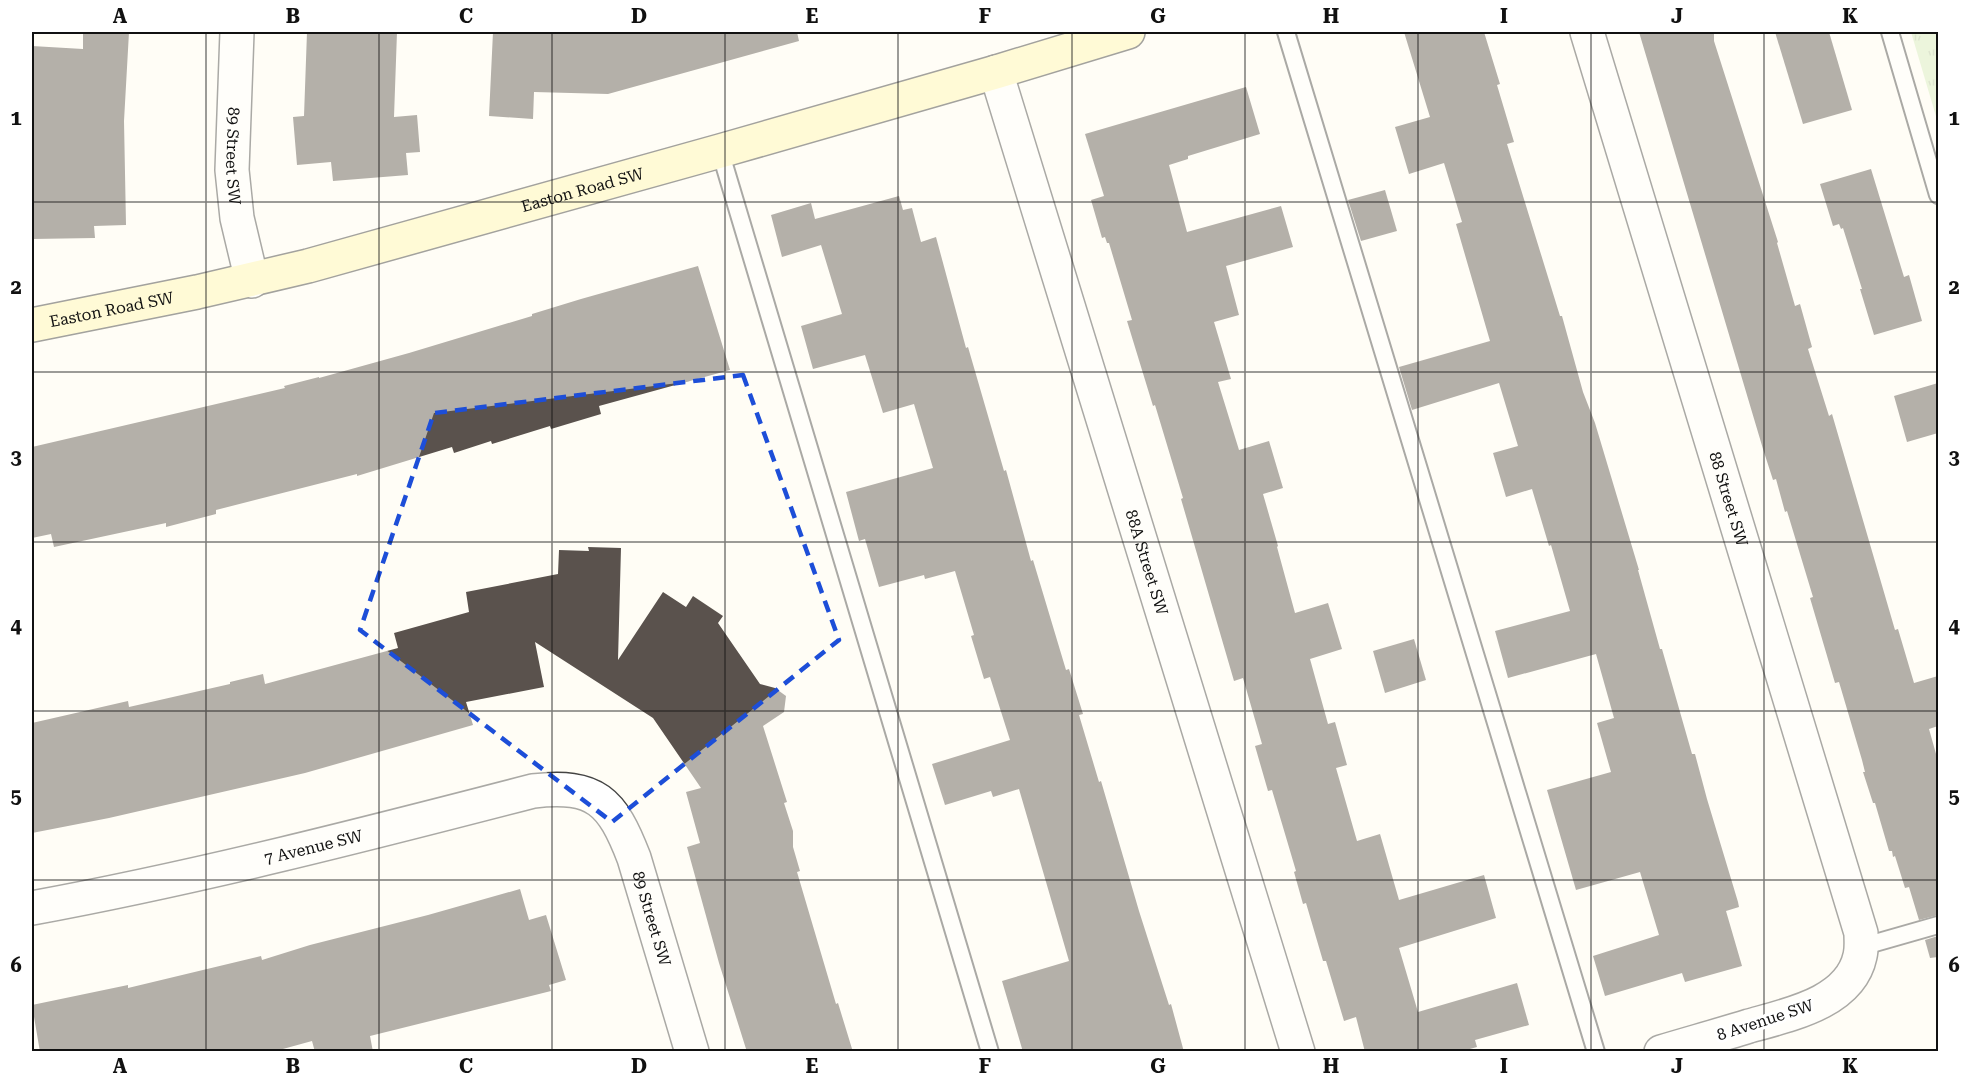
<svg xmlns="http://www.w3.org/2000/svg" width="1970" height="1083" font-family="'Roboto Serif',serif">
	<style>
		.grass { fill: url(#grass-tufts) }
		.building { fill: #5a524d }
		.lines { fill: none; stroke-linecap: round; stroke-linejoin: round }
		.lane-casing { stroke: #444; stroke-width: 20 }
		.street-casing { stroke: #444; stroke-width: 36 }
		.secondary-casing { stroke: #333; stroke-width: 36 }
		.lane { stroke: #fff; stroke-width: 16 }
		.street { stroke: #fff; stroke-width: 33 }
		.secondary { stroke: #fff6b0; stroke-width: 33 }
		.marked { fill: none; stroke: #1d4ed8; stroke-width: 4.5; stroke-dasharray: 12 8; stroke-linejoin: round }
		.grid { fill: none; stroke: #111; stroke-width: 1.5; stroke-opacity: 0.55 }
		.labels { text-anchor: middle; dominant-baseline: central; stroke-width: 6; stroke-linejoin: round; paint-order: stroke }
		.street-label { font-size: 16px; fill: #111; stroke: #fff }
		.neatline { fill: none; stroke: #111; stroke-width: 2 }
		.grid-label { font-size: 20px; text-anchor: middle; font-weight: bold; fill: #111 }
	</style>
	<defs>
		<pattern id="grass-tufts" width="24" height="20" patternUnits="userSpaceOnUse" patternTransform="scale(1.5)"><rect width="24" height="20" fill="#d5ebbd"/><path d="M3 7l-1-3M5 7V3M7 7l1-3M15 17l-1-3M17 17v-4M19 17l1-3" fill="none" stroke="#b6c8a1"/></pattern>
	</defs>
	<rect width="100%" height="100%" fill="#fffdf5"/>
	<path class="grass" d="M1911,32H1938V123Z"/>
	<g class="building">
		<path d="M83,32H129L124,121L126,225L94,226L95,238L32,239V46L83,49Z"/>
		<path d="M307,32H397L394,117L417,115L420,152L406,153L408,175L333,181L331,162L297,165L293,117L304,116Z"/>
		<path d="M493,32H797L799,41L608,94L534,92L533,119L489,116Z"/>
		<path d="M1404,32H1484L1500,84L1497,85L1514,142L1507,144L1560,316H1562L1583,392L1595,423L1639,570H1638L1660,649H1662L1692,754H1695L1707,799L1738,902L1739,907L1726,911L1742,966L1685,982L1682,973L1605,996L1593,956L1659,935L1640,872L1576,890L1547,790L1611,772L1597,723L1614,718L1596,654L1508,678L1495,631L1570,611L1551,545L1549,546L1532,489L1506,497L1493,453L1518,446L1499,383L1412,410L1399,367L1490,341L1456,224L1462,222L1444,163L1409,174L1395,127L1430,117Z"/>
		<path d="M1639,32H1714V41L1778,242L1777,243L1795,306L1800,304L1812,347L1808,349L1829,416L1832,414L1895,630L1898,629L1914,683L1938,676V726L1929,729L1938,761V915L1919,920L1909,887L1905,888L1895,856L1893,857L1892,851H1889L1875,803H1873L1863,772H1865L1862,760L1839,682L1835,683L1810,598L1813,597L1787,511L1785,512L1776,479L1773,480L1763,449Z"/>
		<path d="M1775,32H1829L1852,110L1803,124Z"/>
		<path d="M1246,87L1260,134L1188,156V159L1169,165L1187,232L1281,206L1293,247L1226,266L1239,315L1214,322L1231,379L1218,382L1239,450L1269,441L1283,488L1263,494L1278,546L1277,547L1295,613L1328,603L1342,649L1310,659L1328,724L1335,722L1347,765L1336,768L1357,841L1380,834L1399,900L1484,875L1496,918L1399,948L1418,1012L1517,983L1529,1025L1475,1040L1477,1047L1459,1052H1365L1356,1017L1344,1021L1326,961H1323L1306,903L1303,904L1294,872L1296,871L1272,790L1268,791L1255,746L1262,744L1243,678L1234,681L1181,499L1183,498L1155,405L1153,406L1127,321L1132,320L1109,243H1107L1105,237L1102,238L1091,200L1104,196L1085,134Z"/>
		<path d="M1871,169L1904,277L1909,275L1922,321L1874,335L1860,289H1862L1843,228L1841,229L1839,224L1833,226L1820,184Z"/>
		<path d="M1385,190L1397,231L1361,241L1348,200Z"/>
		<path d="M899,196L903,210L912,208L921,242L936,237L966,348L968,347L1004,471L1006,470L1031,561L1033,560L1066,670L1069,669L1083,714L1079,715L1099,782L1101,781L1139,911L1169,1005L1171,1004L1184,1052H1023L1002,981L1069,961L1019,789L993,797L991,791L945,805L932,764L1010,740L990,677L984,679L971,636L974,635L955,571L925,579L924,575L879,587L865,539L859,541L846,492L933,468L914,404L883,413L865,355L813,369L801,326L842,314L821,245L782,257L771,215L811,203L815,219Z"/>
		<path d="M698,266L730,370L599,406L601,414L551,429L550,426L492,444L491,441L454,453L452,447L357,476V474L216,510V514L166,527V523L54,547L51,534L32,538V447L285,388L284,386L319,377V378L409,353L532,316V314L581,299Z"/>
		<path d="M1938,383V433L1907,442L1894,396Z"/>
		<path d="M588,547L621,548L618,660L663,592L686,607L693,596L723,616L718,623L760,684L775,688L786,696L784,712L763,726L787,802L784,803L793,831V847L800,871L797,872L836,1004L838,1003L853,1052H747L719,963L687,847L700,843L686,792L701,788L653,718L535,642L544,687L466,702L473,725L305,773L109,818L32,833V723L128,701L129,707L230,684V682L263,674L265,684L398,648L394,633L469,612L466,592L558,574L559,550L589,551Z"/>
		<path d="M1414,639L1426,680L1385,693L1373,651Z"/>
		<path d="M520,889L529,920L546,915L566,980L549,985L551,991L370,1036L373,1052H315L312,1041L272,1052H40L32,1005L128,985V988L261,956L262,960L310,945L428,915Z"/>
		<path d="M1938,936V957L1930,958L1925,940Z"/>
	</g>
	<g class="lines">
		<defs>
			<g id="lane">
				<path d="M1286,32L1596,1052"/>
				<path d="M1890,32L1938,195"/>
				<path d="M720,151L990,1052"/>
				<path d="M1861,947L1938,925"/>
			</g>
			<g id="street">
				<path id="s1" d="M237,32L232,170L237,218L252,281"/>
				<path id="s2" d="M1587,32L1861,933C1861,941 1862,948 1860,956C1850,1003 1788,1015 1749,1026C1720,1035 1691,1043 1661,1052"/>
				<path id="s3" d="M996,72L1298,1052"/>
				<path id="s4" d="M32,908C200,877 367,834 533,791C596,784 612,801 634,858L692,1052"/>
			</g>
			<g id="secondary">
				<path id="s5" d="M32,325L197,292L308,266L720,151L996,72L1128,32"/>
			</g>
		</defs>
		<use href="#lane" class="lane-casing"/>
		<use href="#street" class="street-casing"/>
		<use href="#secondary" class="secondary-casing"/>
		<use href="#lane" class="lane"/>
		<use href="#street" class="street"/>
		<use href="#secondary" class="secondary"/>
	</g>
	<path d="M0 0H1970V1083H0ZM743,375L839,640L612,822L360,630L434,413Z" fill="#fffdf5" fill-opacity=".55" fill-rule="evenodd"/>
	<path class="marked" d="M743,375L839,640L612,822L360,630L434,413Z"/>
	<path class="grid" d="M206,32V1052M379,32V1052M552,32V1052M725,32V1052M898,32V1052M1072,32V1052M1245,32V1052M1418,32V1052M1591,32V1052M1764,32V1052M32,202H1938M32,372H1938M32,542H1938M32,711H1938M32,880H1938"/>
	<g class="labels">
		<g class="street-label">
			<text stroke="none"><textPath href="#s1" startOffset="124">89 Street SW</textPath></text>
			<text stroke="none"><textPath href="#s5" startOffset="567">Easton Road SW</textPath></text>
			<text stroke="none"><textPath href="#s5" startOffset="81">Easton Road SW</textPath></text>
			<text stroke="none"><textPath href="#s2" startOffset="488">88 Street SW</textPath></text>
			<text stroke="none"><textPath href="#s3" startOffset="513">88A Street SW</textPath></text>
			<text stroke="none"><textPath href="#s4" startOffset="288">7 Avenue SW</textPath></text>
			<text stroke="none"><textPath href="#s4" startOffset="714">89 Street SW</textPath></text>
			<text transform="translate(1765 1020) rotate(-18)">8 Avenue SW</text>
		</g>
	</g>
	<rect width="1970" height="1083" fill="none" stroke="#ffffff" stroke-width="66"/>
	<rect x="33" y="33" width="1904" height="1017" class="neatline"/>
	<g class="grid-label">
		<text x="120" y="23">A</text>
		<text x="293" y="23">B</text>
		<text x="466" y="23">C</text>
		<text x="639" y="23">D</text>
		<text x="812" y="23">E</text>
		<text x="985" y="23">F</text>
		<text x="1158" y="23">G</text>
		<text x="1331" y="23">H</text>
		<text x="1504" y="23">I</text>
		<text x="1677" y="23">J</text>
		<text x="1850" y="23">K</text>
		<text x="16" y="125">1</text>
		<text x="1954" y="125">1</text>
		<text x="16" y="294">2</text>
		<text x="1954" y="294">2</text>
		<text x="16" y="464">3</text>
		<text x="1954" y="464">3</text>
		<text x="16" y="633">4</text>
		<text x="1954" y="633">4</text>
		<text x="16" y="803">5</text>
		<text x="1954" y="803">5</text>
		<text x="16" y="972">6</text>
		<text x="1954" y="972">6</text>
		<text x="120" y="1073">A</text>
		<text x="293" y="1073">B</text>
		<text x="466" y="1073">C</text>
		<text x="639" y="1073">D</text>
		<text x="812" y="1073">E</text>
		<text x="985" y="1073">F</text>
		<text x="1158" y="1073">G</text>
		<text x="1331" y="1073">H</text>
		<text x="1504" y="1073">I</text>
		<text x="1677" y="1073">J</text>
		<text x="1850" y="1073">K</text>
	</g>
</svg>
